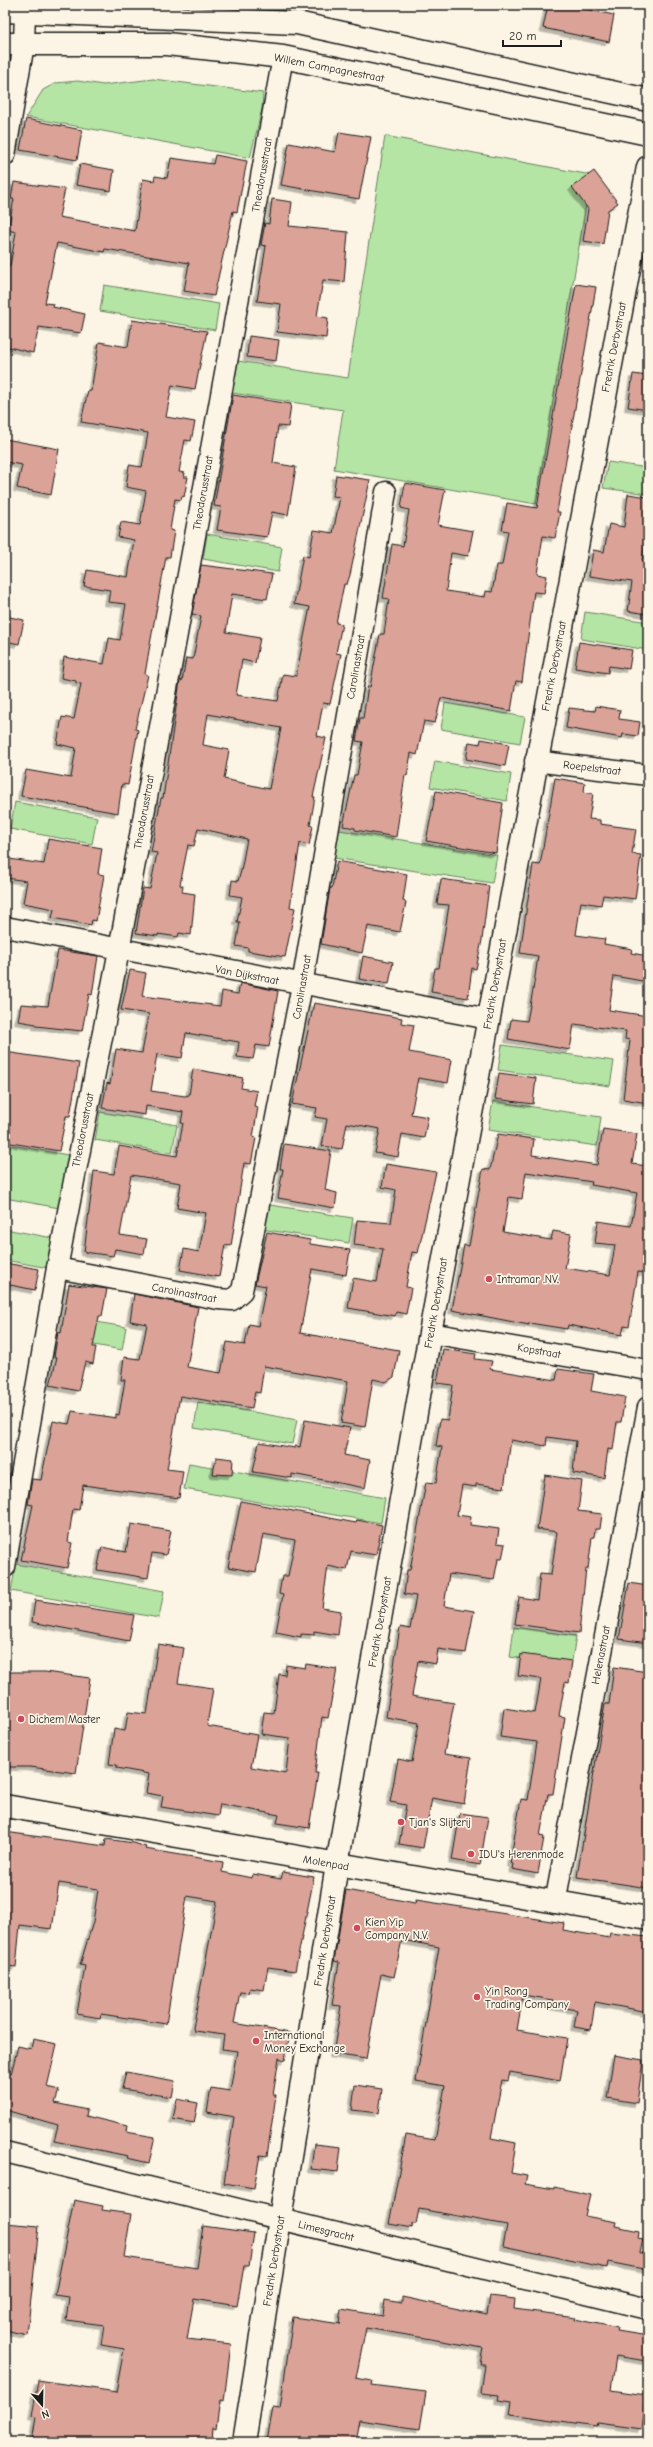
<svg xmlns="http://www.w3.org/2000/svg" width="653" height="2447" font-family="'Comic Neue',sans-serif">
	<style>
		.green { fill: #b5e5a4; stroke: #688060 }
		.building { fill: #dba297; stroke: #1c1c1c; fill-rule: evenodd; filter: url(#shadow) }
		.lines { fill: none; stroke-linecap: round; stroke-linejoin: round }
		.street-casing { stroke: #1c1c1c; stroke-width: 23 }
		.secondary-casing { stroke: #1c1c1c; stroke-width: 25 }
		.street { stroke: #fcf5e5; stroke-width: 20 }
		.secondary { stroke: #fcf5e5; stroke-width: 22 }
		.poi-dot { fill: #d1495b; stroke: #fcf5e5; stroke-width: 1.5 }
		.labels { text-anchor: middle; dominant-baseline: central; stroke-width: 3.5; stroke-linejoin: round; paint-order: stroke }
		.street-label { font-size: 11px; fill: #1c1c1c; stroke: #fcf5e5 }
		.poi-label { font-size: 11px; fill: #1c1c1c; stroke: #fcf5e5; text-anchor: start }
	</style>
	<defs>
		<filter id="shadow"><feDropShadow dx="-3.5" dy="3.5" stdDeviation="0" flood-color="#0004"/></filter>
	</defs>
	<rect width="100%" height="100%" fill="#fcf5e5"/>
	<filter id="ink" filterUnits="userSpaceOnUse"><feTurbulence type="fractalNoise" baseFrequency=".025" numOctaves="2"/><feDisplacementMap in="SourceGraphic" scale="8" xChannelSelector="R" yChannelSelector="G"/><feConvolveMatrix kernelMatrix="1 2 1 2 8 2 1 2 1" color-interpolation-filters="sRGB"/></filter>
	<g filter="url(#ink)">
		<g class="green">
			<path d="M153,79L263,93L262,109L250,158L26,117L43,90L56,83L78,81L103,85Z"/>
			<path d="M385,136L591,175L536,504L334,469L343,410L232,393L238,361L348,378Z"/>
			<path d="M104,285L219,304L215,330L100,311Z"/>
			<path d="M608,462L648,468V494L603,488Z"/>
			<path d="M207,534L282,547L278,572L203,559Z"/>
			<path d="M585,612L648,622V650L581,639Z"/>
			<path d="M445,703L525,717L520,743L441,729Z"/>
			<path d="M435,761L511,774L507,801L430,787Z"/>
			<path d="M15,802L97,817L92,844L10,829Z"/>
			<path d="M339,830L497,855L492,883L334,858Z"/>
			<path d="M502,1045L614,1061L610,1086L498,1070Z"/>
			<path d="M493,1101L601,1117L597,1146L488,1130Z"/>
			<path d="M100,1112L177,1125L172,1153L95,1140Z"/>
			<path d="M5,1144L68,1155L59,1208L5,1198Z"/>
			<path d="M264,1204L353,1218L349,1243L261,1229Z"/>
			<path d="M5,1229L53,1238L48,1268L5,1260Z"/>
			<path d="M65,1317L126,1327L122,1350L61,1339Z"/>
			<path d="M198,1402L297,1420L292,1444L194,1428Z"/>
			<path d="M189,1463L385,1498L381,1523L184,1489Z"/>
			<path d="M16,1564L164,1591L159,1618L11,1591Z"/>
			<path d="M514,1627L576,1636L571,1666L510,1657Z"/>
		</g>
		<g class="building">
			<path d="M548,5H565L614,15L609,42L543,28Z"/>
			<path d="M26,119L82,130L77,160L20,150Z"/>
			<path d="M339,132L371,137L359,199L281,185L289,143L335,152Z"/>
			<path d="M215,155L247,161L237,212L233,211L214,296L184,291L189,263L105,249L104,252L57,243L45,303L54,304L53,307L85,314L81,333L39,327L33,353L5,346V265L10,266L16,232L8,230L14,199H11L14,182L65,189L59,217L135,231L143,179L154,181L155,176L167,178L171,158L213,164Z"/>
			<path d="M80,164L114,170L111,191L76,185Z"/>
			<path d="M594,171L618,203L608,210L603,244L583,241L588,209L572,187Z"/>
			<path d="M272,199L292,202L289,226L348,232L344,282L323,280L317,316L328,318L326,338L277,332L281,304L257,301L266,246L261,245L265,223L269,224Z"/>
			<path d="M576,284L596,287L557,512H560L555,538L543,536L537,574L547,576L544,593L534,592L522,682L516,681L511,711L441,698L435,723L424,721L417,755L411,753L407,776L405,775L396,837L355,830V828L343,826L354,775H357L363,742L356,741L360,718H363L368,686L370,687L380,634H384L389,599L383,598L392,544L403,546L409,510L401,508L405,483L445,490L438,525L473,531L468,556L451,553L446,591L485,597L486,591L492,592L497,565H502L508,531L502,530L507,503L537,508Z"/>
			<path d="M132,320L207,331L195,389L172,385L166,417L195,422L191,441L185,440L179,472L185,473L184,477H188L184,497L182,496L181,500L175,499L170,530L174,531L170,557H166L151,639L145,674L148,675L135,729L138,730L128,785L122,784L118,813L21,796L26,770L71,778L76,748L57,744L62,717L74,719L81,684L76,683V681L61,678L64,657L104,664L109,638L120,640L126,604L108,602L110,590L84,586L87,570L128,577L134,540L118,537L121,522L140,525L146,491L126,487L129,465L142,467L148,433L81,422L88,390L91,391L99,342L128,347Z"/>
			<path d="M249,336L279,340L276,361L247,357Z"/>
			<path d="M633,374L648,376V410L628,407Z"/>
			<path d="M233,395L291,404L288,427L278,426L273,463L296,467L288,515L272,512L267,537L217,530L221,507L214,506Z"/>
			<path d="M5,439L59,449L51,495L17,488L22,465L5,462Z"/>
			<path d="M336,475L370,480L350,575L347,584H344L336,623L342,624L336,653L341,654L330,704L323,703L317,736L326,738L313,797H315L310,825L313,826L309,845L300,843L290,907L295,908L285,957L248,951V948L236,946L240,922H237L242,897L230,895L232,880L238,881L241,871L247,839L198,828L194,846L188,845L180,885L183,886L182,892L195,894L191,935L179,933L178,937L158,934V936L136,933L143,888L150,889L157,853L151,852L161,798H163L180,680L182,681L186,658L193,659L201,616L192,614L201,565L272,574L267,599L232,594L226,632L260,638L255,663L242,660L236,695L278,701L283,674L296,676L310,607L294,604L303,555L309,557L314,530L333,533L340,497L333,496ZM208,714L281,728L269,789L224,779L229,750L203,745Z"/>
			<path d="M628,494L648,497V527L642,560L648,561V614L628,611L632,582L589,576L593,550L604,552L609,524L624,527Z"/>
			<path d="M5,616L24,620L19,644L5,641Z"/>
			<path d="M579,642L632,650L629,669L609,666L608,673L575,668Z"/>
			<path d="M596,706L620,710L619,719L640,722L638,736L623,734L622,738L566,728L569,708L595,711Z"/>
			<path d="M481,739L509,744L505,766L466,759L469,742L480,744Z"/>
			<path d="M555,778L585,783L584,792L593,794L589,819L600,820V824L636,829L632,854L641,855L635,899L603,895L601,905L581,902L576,935L605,939L604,944L632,949L631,953L648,956V982L614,976L609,1010L648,1016V1103L623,1099L630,1040L625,1039L626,1031L574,1024L570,1050L508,1039L511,1019L527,1021L533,990L538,956L520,953L533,864L540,865Z"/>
			<path d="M436,791L503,803L496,853L426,841Z"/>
			<path d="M48,839L102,848L98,874L104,875L96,921L92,920L91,925L52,918L54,909L23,903L27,881L6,878L9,859L44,864Z"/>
			<path d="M337,861L407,874L403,901L406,902L400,932L368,926L362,953L321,944L330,888H332Z"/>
			<path d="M441,879L489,886L482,940L476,969L472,968L468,998L431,992L435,968H439L449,905L437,904Z"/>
			<path d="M58,950L98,956L92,995L89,994L82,1031L36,1026V1024L18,1021L21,1004L48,1006Z"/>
			<path d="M363,956L393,962L389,984L359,979Z"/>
			<path d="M130,970L146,973L142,996L220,1006L222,991L238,994L240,983L278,991L269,1047L256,1045L253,1059L237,1057L239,1042L186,1033L182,1058L157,1054L151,1091L185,1096L189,1095L193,1069L243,1078L241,1088L257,1091L254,1106L258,1107L253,1137L256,1138L251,1164L244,1163L231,1246L225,1245L219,1277L180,1270L184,1249L199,1252L206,1213L177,1208L181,1183L131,1175L120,1235L147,1239L144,1254L115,1249L113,1256L84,1252L94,1171L114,1174L119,1146L177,1156L183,1123H181L183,1112L146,1106L145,1115L102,1108L107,1083L110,1084L116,1049L142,1053L149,1014L121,1010Z"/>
			<path d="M314,1003L402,1018L401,1023L414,1025L409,1052L452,1060L448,1083L418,1078L411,1114L428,1117L424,1138L402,1134L398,1157L375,1153L380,1129L347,1123L342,1149L322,1146L327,1119L315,1117L317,1108L292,1104Z"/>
			<path d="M5,1052L79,1063L70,1116H66L59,1151L5,1142Z"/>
			<path d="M499,1073L536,1078L533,1104L495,1099Z"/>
			<path d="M603,1129L637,1134L632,1164L648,1166V1256L645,1273L638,1272L629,1327L624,1326L622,1335L568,1325L567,1329L529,1323V1325L452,1310L464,1245L469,1246L483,1169L490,1170L498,1134L534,1139L532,1155L597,1165ZM526,1172L592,1182L591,1185L637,1193L631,1226L598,1221L595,1243L615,1245L610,1275L565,1268L571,1234L553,1231L551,1240L503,1232L509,1197L522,1199Z"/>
			<path d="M284,1144L331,1151L325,1190L337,1193L335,1208L278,1198L283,1169H280Z"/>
			<path d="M386,1164L436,1172L418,1253L412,1252L406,1287L411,1288L406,1314L396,1312L395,1316L348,1308L353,1278L377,1282L383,1249L354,1245L357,1220L391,1223L396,1190L382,1187Z"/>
			<path d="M267,1232L310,1240V1244L350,1250L346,1275L312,1269L300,1333L399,1350L394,1377L386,1382L373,1379L365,1427L341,1423L348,1381L264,1366L260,1393L255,1392L252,1408L180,1396L167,1469L183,1471L179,1498L83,1485L79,1510L73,1509L68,1542L72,1543L67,1568L21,1560L33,1505L28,1504L32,1479L41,1480L53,1421L69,1424L72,1411L116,1418V1414L119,1415L125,1380H121L124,1357L140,1359L147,1324L130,1321L134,1294L198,1307L187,1367L221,1373L227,1342L245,1345L249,1324L258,1326L266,1286L255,1284Z"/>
			<path d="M5,1263L39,1269L35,1290L5,1284Z"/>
			<path d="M69,1284L107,1289L102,1316H99L93,1347H96L93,1364L85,1362L78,1391L50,1385L57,1357H54L58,1332L61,1333Z"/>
			<path d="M443,1349L476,1354L475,1359L492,1361L490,1369L556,1380L558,1369L594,1374L591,1391L625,1397L621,1422H617L613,1450L608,1449L604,1478L573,1473L576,1441L547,1437L546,1446L511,1440L504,1488L476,1484V1487L462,1485L457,1515L471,1517L470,1525L499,1529L497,1543L505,1544L502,1559H498L494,1580L449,1574L444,1606L474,1611L466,1653L438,1649L436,1664L418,1661L412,1696L454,1703L444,1754L471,1758L464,1804L432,1798L423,1848L399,1844L406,1805L390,1802L398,1759L412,1762L419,1723L386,1717L400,1627L410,1629L416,1596L404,1594L407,1570H410L426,1482L436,1483L442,1447L436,1446L440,1419L448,1420L453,1385L437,1383Z"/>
			<path d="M305,1420L350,1428L344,1455L370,1460L365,1488L292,1474V1478L253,1472L259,1442L295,1448V1446L300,1447Z"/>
			<path d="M216,1457L233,1459L232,1475L213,1474Z"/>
			<path d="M545,1475L582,1481L578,1511L602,1514L600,1529H595L594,1537H592L588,1569H586L579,1633L515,1624L519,1597L537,1600L540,1574L551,1575L557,1532L537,1529Z"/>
			<path d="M241,1501L356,1523L357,1520L382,1525L376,1555L351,1551L347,1570L328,1566L322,1608L341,1611L338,1635L314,1631V1635L301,1634V1637L276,1632L283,1595L279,1594L282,1576H288L295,1540L263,1534L256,1572L228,1567Z"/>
			<path d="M131,1524L171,1531L166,1555L152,1553L148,1578L97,1570L102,1547L126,1552Z"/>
			<path d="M629,1583L648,1586V1643L619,1639Z"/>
			<path d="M35,1600L134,1615L129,1641L32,1622Z"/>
			<path d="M158,1644L184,1648L178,1683L213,1688L207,1726L257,1735L251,1767L286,1773L290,1738L261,1734L264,1712L274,1713L279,1674L285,1675L286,1665L305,1668L306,1664L337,1669L328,1718L322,1717L315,1773H318L309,1828L277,1823L279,1815L220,1804L218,1816L161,1807L163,1796L146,1793L149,1774L117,1768V1765L109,1764L114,1729L125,1731L128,1712L147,1714Z"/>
			<path d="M521,1654L572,1661L569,1683L565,1682L559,1716L565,1717L553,1794H548L540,1836L544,1837L538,1874L512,1869L513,1864L510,1863L521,1799L528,1800L537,1742L500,1737L504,1708L535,1713L541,1679L518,1676Z"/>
			<path d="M614,1667L648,1672V1888L577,1877L605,1704H609Z"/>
			<path d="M5,1672H45L90,1678L76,1773L30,1767H5Z"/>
			<path d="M460,1813L488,1817L480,1865L452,1860Z"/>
			<path d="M5,1832L105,1846L106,1839L134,1843L146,1847L145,1849L223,1862L222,1872L252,1878L253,1874L281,1879L283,1872L314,1877L295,1971L268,1967L264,1990L250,1988L249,1993L240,1992L234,2023L290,2033L285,2060L279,2058L273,2095H276L267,2156L260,2155L254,2188L224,2183L234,2117L207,2112L211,2088L230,2091L237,2051L222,2049L224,2035L194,2031L193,2028L217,1901L187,1896L166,2024L101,2014L100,2018L77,2014L85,1966L80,1965L93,1922L98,1889L59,1883L52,1929L20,1925L16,1967L5,1966Z"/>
			<path d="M346,1890L415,1903L416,1900L564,1923L563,1930L609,1938L610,1933L648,1937V2012L595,2002L591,2030L574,2027L577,2010L552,2006L553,2000L523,1995L517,2030L567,2038L560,2081L510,2072L508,2081L502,2080L491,2138L516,2143L511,2173L527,2176L525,2184L554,2189V2187L590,2195L585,2216L616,2222L615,2226L639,2231L638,2238L643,2239L640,2253L648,2254V2270L608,2262L607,2268L503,2246L507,2225L419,2209L416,2224H412V2228L389,2224L406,2135L435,2140L445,2086L416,2081L439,1947L402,1940L394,1977L381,1974L366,2059L333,2054L341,2006L332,2005L339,1962L334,1961Z"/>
			<path d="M33,2039L57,2044L47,2087L59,2090L55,2103L87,2110L86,2116L127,2126L126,2132L155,2137L149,2163L127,2158L128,2156L54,2141L58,2125L5,2110V2073L11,2074L18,2046L31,2049Z"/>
			<path d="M614,2055L643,2060L637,2103L607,2098Z"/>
			<path d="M126,2072L175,2081L172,2097L122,2089Z"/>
			<path d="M355,2085L382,2089L379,2113L352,2110Z"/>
			<path d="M177,2099L198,2103L194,2123L173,2119Z"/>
			<path d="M314,2144L341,2147L338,2172L311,2169Z"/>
			<path d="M74,2200L103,2206L102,2210L131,2214L124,2257L197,2268L203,2226L254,2233L249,2266H244L237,2306L194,2299L187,2339L231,2344L224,2401L220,2400L216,2428L213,2427L212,2442H32L36,2417L32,2416L38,2380L116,2392L124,2349L101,2345L104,2325L66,2320L69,2297L55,2295Z"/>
			<path d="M5,2223L39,2226L27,2335L5,2330V2255L9,2238L5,2237Z"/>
			<path d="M490,2296L515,2299L514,2309L576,2317L575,2319L618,2328L617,2331L648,2336L646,2361L616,2356L611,2390L646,2395L641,2429L597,2423L596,2426L510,2414L512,2402L498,2400L499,2395L481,2393L485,2364H480L483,2348L366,2328L356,2378L372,2381L371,2385L426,2392L420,2429L359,2420L355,2442H281L267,2440L273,2408L280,2409L293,2317L341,2324L339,2323L341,2309L383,2316L385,2300L402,2303V2297L487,2315Z"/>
		</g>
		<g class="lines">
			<defs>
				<g id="street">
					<path d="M5,155L24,44L25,11"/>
					<path d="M535,761L648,775"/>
					<path d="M5,927L489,1019"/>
					<path d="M57,1268L218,1299L232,1300L242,1291L302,985L386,492"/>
					<path d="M430,1333L648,1370"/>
					<path d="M5,1567L57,1268L119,950L283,57"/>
					<path d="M555,1903L648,1407"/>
					<path d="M5,2152L648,2309"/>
				</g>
				<g id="secondary">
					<path d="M5,11L297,23L648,100"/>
					<path d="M5,44H167L283,57L648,134"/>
					<path d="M5,1806L648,1918"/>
					<path d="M244,2442L337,1865L430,1333L648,167"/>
				</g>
			</defs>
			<use href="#street" class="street-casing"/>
			<use href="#secondary" class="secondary-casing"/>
			<use href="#street" class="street"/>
			<use href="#secondary" class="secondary"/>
		</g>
	</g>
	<g class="poi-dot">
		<circle cx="489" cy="1279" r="4"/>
		<circle cx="21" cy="1719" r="4"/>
		<circle cx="401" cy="1822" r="4"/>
		<circle cx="471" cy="1854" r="4"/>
		<circle cx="357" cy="1928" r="4"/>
		<circle cx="477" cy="1997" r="4"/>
		<circle cx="256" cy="2041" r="4"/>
	</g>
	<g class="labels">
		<g class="street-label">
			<text transform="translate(329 68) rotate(11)">Willem Campagnestraat</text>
			<text transform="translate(262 175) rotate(-80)">Theodorusstraat</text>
			<text transform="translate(614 347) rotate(-79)">Fredrik Derbystraat</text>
			<text transform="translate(203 493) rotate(-80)">Theodorusstraat</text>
			<text transform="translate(554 666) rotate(-79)">Fredrik Derbystraat</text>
			<text transform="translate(356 667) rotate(-80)">Carolinastraat</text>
			<text transform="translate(592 768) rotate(7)">Roepelstraat</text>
			<text transform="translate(144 812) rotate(-80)">Theodorusstraat</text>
			<text transform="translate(247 975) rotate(11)">Van Dijkstraat</text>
			<text transform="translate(495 984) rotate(-80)">Fredrik Derbystraat</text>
			<text transform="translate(302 987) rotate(-80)">Carolinastraat</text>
			<text transform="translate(83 1130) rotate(-79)">Theodorusstraat</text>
			<text transform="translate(184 1293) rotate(11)">Carolinastraat</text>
			<text transform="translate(436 1303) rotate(-80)">Fredrik Derbystraat</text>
			<text transform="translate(539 1351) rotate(10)">Kopstraat</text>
			<text transform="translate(380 1622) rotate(-80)">Fredrik Derbystraat</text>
			<text transform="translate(601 1655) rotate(-79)">Helenastraat</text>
			<text transform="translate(326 1863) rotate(10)">Molenpad</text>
			<text transform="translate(325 1941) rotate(-81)">Fredrik Derbystraat</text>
			<text transform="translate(326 2231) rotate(14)">Limesgracht</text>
			<text transform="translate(274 2261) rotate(-81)">Fredrik Derbystraat</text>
		</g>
		<g class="poi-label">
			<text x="497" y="1279">Intramar .NV.</text>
			<text x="29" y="1719">Dichem Master</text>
			<text x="409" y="1822">Tjan's Slijterij</text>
			<text x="479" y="1854">IDU's Herenmode</text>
			<text x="365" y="1922">Kien Yip<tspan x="365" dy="13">Company N.V.</tspan></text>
			<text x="485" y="1991">Yin Rong<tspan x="485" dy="13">Trading Company</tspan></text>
			<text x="264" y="2035">International<tspan x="264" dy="13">Money Exchange</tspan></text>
		</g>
	</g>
	<rect width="653" height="2447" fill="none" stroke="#fcf5e5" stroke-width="20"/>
	<rect x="10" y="10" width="633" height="2427" fill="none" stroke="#1c1c1c" stroke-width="1.5" filter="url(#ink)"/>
	<g transform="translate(42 2405) rotate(160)" stroke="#fcf5e5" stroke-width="3" paint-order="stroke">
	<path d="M0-3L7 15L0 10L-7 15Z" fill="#1c1c1c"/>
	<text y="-6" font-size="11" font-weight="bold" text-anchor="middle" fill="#1c1c1c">N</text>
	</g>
	<path d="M503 40v6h58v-6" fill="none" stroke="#1c1c1c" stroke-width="2"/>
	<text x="509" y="40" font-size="12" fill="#1c1c1c" stroke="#fcf5e5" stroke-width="3" paint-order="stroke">20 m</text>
</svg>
